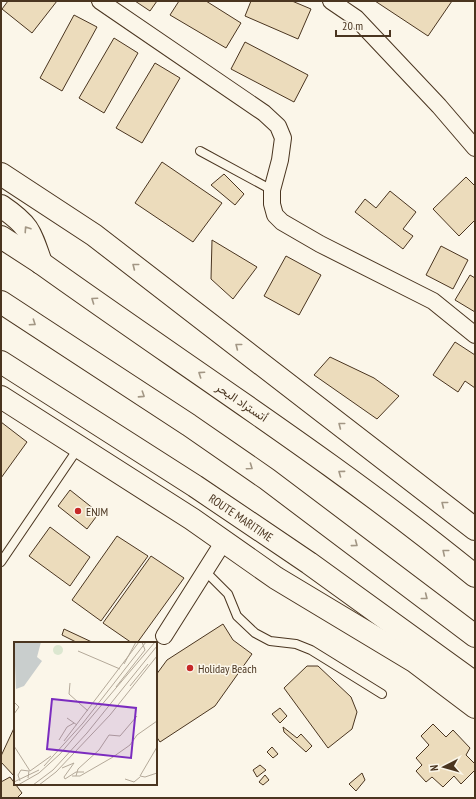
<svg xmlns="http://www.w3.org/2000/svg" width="476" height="799" font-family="'PT Sans Narrow',Vazirmatn,sans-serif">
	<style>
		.building { fill: #ecdcbc; stroke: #4a3520 }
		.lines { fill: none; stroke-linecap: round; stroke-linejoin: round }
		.lane-casing { stroke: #4a3520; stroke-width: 10 }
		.street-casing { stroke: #4a3520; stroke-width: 18 }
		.secondary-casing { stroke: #4a3520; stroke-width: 24 }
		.highway-casing { stroke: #4a3520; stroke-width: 24 }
		.lane { stroke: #fbf6e9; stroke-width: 8 }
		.street { stroke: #fbf6e9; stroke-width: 16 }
		.secondary { stroke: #fbf6e9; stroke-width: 22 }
		.highway { stroke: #fbf6e9; stroke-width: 22 }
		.oneway { stroke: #a29684 }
		.poi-dot { fill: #c62828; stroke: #fbf6e9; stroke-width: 1.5 }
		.labels { text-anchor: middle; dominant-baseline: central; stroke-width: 3; stroke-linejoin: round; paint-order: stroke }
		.street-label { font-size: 12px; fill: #4a3520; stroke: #fbf6e9 }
		.poi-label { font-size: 12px; fill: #4a3520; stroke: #fbf6e9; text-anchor: start }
		.inset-road { fill: none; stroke: #b4a999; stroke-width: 1 }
		.view { fill: #7b2cbf; fill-opacity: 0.15; stroke: #7b2cbf; stroke-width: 2 }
		.inset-edge { fill: none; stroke: #4a3520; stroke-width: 2 }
	</style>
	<rect width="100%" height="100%" fill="#fbf6e9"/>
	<g class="building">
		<path d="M8,1H57L32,33L2,9Z"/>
		<path d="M135,1H157L150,11Z"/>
		<path d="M179,1H206L241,23L226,48L170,15Z"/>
		<path d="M251,1H292L311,9L298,39L245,16Z"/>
		<path d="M375,1H452L428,36Z"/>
		<path d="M74,15L97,27L62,91L40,78Z"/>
		<path d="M114,38L138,53L104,113L79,98Z"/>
		<path d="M245,42L308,75L294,102L231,69Z"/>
		<path d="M155,63L180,78L142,143L116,128Z"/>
		<path d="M162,162L222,203L193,242L135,203Z"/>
		<path d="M224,174L244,194L235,205L211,185Z"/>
		<path d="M466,177L475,186V220L459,236L433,209Z"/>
		<path d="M390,191L416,212L403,229L413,236L403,249L355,212L365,199L376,208Z"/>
		<path d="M212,240L257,267L233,299L211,279Z"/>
		<path d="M441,246L468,260L453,289L426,275Z"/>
		<path d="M286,256L321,275L299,315L264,296Z"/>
		<path d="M470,275L475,278V312L455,300Z"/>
		<path d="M455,342L475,355V388L465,381L458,392L433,375Z"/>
		<path d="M330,357L374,378L399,396L377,419L314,375Z"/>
		<path d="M1,422L27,442L1,478Z"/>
		<path d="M70,490L99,513L87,529L58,506Z"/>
		<path d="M50,527L90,557L70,586L29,556Z"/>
		<path d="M117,536L148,556L101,621L72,600Z"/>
		<path d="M151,556L184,578L137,643H132L103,623Z"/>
		<path d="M223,624L233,640L252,654L215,706L160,742L156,736V675L167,660Z"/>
		<path d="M64,629L94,643H78L62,635Z"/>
		<path d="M307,666H318L351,697L357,712L352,729L328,748L284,688Z"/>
		<path d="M280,708L287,716L280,723L272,714Z"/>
		<path d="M433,724L446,737L453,730L470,748L466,755L475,764V770L461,784L454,776L443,787L432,777L426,782L416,771L422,765L416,758L429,745L421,736Z"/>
		<path d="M15,726V777L1,762V756Z"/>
		<path d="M283,727L297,738L301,734L312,746L306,752L284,732Z"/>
		<path d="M272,747L278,754L273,758L267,752Z"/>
		<path d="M260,765L266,770L257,777L253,770Z"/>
		<path d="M362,773L365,780L356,791L349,784Z"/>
		<path d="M265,775L269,780L263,785L259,782Z"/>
		<path d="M10,777L22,793L17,798H1V782Z"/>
	</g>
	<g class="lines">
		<defs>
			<g id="lane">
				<path d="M200,151L272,190"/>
				<path d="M1,562L79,447"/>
				<path d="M205,571L228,594L237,616L255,633L270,641L296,644L311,650L382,694"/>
			</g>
			<g id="street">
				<path d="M100,1L264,113L278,126L283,138L280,160L272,190V204L275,215L282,222L320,244L433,301L475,335"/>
				<path d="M331,1L356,18L439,106L475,148"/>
				<path d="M164,636L224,541"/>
			</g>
			<path id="secondary" d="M1,397L192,519L276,578L414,661L475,707"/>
			<g id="highway">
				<path d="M1,174L94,235L475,529"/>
				<path d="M1,206C29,225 30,231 41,263"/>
				<path d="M1,237L41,263C186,367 337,463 475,576"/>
				<path d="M1,302L189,425L267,479L475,636"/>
				<path id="s1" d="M1,362L195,486L309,563L475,683"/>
			</g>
		</defs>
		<use href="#lane" class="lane-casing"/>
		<use href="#street" class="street-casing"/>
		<use href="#secondary" class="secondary-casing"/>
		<use href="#highway" class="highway-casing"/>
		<use href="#lane" class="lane"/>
		<use href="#street" class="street"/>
		<use href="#secondary" class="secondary"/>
		<use href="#highway" class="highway"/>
	</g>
	<defs><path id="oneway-chevron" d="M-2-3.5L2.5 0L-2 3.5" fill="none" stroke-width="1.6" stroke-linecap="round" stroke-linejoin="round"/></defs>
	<g class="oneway">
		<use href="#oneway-chevron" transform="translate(27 229) rotate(-124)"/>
		<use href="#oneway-chevron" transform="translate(135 266) rotate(-142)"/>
		<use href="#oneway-chevron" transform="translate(94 300) rotate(-145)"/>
		<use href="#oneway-chevron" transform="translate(33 323) rotate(34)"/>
		<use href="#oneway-chevron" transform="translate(238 346) rotate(-142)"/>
		<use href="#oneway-chevron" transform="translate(201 374) rotate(-146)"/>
		<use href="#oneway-chevron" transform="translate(142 395) rotate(33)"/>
		<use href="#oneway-chevron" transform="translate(341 425) rotate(-142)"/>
		<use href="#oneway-chevron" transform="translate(250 467) rotate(35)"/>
		<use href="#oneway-chevron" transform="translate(341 473) rotate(-144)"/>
		<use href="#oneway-chevron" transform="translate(444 504) rotate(-142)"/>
		<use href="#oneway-chevron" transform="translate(355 544) rotate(37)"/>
		<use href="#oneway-chevron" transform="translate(445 552) rotate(-141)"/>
		<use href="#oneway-chevron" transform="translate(425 597) rotate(38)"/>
	</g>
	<g class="poi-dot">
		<circle cx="78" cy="511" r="4"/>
		<circle cx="190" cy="668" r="4"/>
	</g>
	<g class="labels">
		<g class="street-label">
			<text transform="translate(242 402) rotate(34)">أتستراد البحر</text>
			<text stroke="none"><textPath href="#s1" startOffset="286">ROUTE MARITIME</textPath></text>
		</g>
		<g class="poi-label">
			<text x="86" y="511">ENJM</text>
			<text x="198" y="668">Holiday Beach</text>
		</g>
	</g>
	<g transform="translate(14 642)">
		<rect width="143" height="143" fill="#fbf6e9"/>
		<path d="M39 8a5 5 0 1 1 10 0a5 5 0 1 1-10 0Z" fill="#dce7d0"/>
		<path d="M0,0H27L23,15L28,19L10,44L2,47Z" fill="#c9cecd"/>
		<path class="inset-road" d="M64,9L106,27M110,22L122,0M56,41L55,52L74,69M116,44L134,22M102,45L131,8L128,0M0,60L5,65L0,72M53,76L63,83M45,98L53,85L60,81M50,99L125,0M0,104L16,129M143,105L126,134L131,135L143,131M30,124L69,81L132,0M48,126L60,121L50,135L51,137L62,130H70M16,129L37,114M58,134H66L99,115L116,103L123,93L143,79M62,134L64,127L85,108L95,93L106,94L123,74M111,137L120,140L126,135M6,139L4,133L7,128L15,129L14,136M0,140L25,128M4,143L25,131L46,112L141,0M19,143L39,128L73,91L143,4M25,143L42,130L96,73L143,14"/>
		<path class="view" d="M38,57L122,66L117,116L33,107Z"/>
		<rect width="143" height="143" class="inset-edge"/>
	</g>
	<rect width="476" height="799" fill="none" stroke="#4a3520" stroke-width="4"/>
	<g transform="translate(444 767) rotate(264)" stroke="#fbf6e9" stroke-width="3" paint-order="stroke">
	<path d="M0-3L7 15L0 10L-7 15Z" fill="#4a3520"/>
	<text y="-6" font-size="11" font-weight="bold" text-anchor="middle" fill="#4a3520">N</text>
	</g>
	<path d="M336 30v6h54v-6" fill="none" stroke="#4a3520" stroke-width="2"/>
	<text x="342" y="30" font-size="12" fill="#4a3520" stroke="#fbf6e9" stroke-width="3" paint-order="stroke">20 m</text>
</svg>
